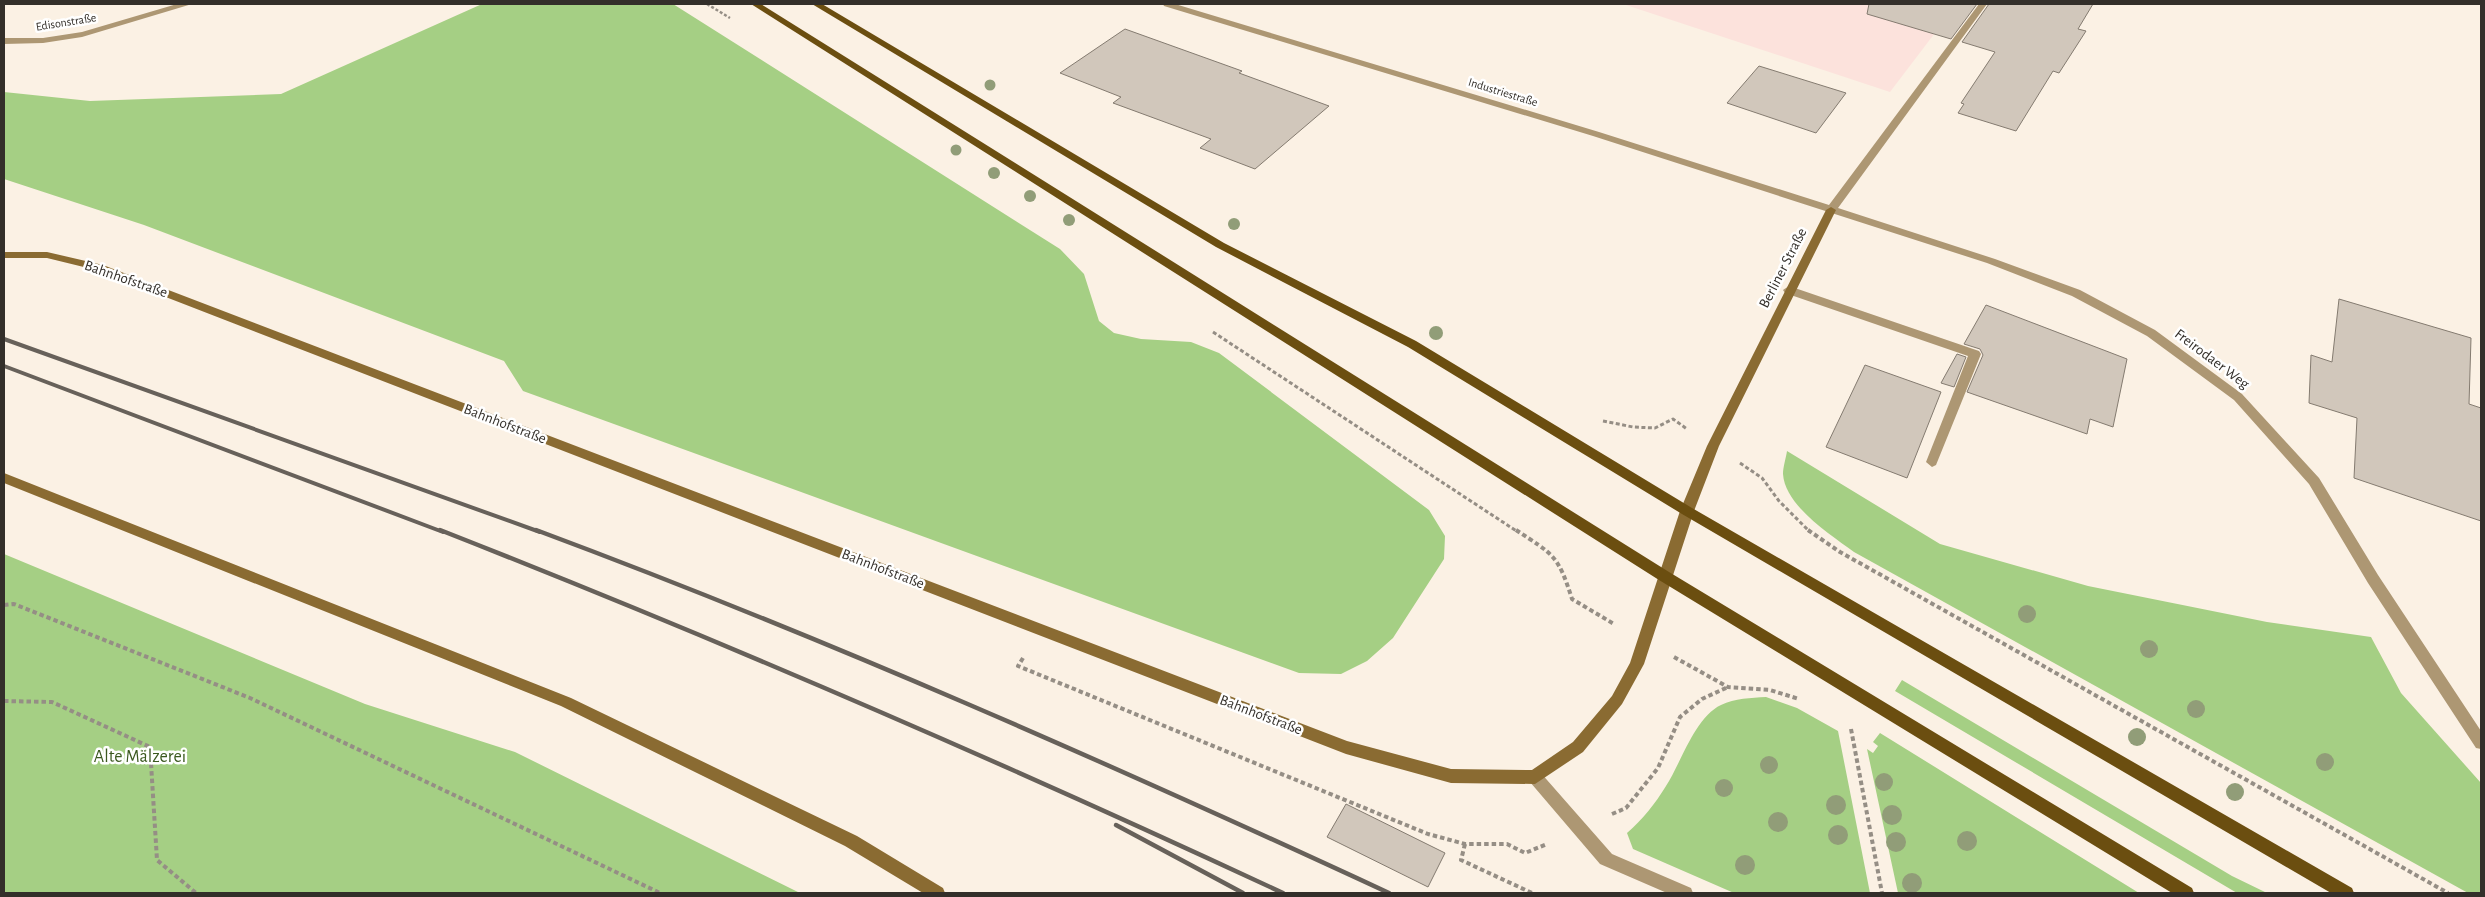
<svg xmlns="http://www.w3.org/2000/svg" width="2485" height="897" font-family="'Alegreya Sans',sans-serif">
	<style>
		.commercial { fill: #fce2dc }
		.green { fill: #a5cf84 }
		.building { fill: #d1c7bb; stroke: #847b70 }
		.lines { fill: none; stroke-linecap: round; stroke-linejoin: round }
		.path-far2 { stroke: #958e85; stroke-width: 2.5; stroke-dasharray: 3 2; stroke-linecap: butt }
		.path-far1 { stroke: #958e85; stroke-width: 3; stroke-dasharray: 4 2.5; stroke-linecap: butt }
		.path { stroke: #958e85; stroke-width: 4; stroke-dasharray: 4.5 3; stroke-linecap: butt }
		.lane { fill: #ad9773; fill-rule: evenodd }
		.street { fill: #ad9773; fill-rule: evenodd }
		.secondary { fill: #8a6b32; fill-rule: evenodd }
		.primary { fill: #6b4e10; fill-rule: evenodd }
		.rail-far1 { stroke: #67615a; stroke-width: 4 }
		.rail { stroke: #67615a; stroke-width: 4.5 }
		.tree { fill: #919d78 }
		.labels { text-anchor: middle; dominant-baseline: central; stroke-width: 5; stroke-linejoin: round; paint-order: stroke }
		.far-street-label { font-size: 12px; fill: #332f2a; stroke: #fff }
		.street-label { font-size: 15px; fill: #332f2a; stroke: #fff }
		.near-park-label { font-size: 18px; fill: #3b591f; stroke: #fff }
	</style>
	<rect width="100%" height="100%" fill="#fbf1e4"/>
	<path class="commercial" d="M1623,4H1957L1890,92Z"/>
	<g class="green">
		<path d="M482,4H673L1060,249L1084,274L1099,321L1114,333L1141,339L1191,342L1219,353L1429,510L1445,536L1444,559L1393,638L1367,661L1341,674L1299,673L523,391L504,361L144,225L4,179V92L90,101L281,94Z"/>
		<path d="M1787,451L1940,544L2088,586L2267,622L2371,637L2401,693L2481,783V893H2468L1854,552C1831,535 1785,506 1783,474C1783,467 1786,458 1787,451Z"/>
		<path d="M4,554L365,704L515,752L800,893H4Z"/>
		<path d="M1902,680L2232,876L2267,893H2237L1895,691Z"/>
		<path d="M1766,697L1797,708L1838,731L1870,893H1734L1633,849L1627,833C1643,819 1655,804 1666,786C1681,763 1695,717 1721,705C1735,698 1751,698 1766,697Z"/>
		<path d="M1880,733L2139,893H1898L1867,749L1873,753L1878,746L1873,742Z"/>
	</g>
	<g class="building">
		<path d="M1869,4H1977L1951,39L1867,14Z"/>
		<path d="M1989,4H2093L2078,29L2086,31L2059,73L2053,71L2016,131L1958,113L1964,104L1961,103L1995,52L1962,42Z"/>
		<path d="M1125,29L1242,71L1239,73L1329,106L1255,169L1200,148L1211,139L1113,103L1121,97L1060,73Z"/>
		<path d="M1759,66L1846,93L1816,133L1727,103Z"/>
		<path d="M2339,299L2471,338L2469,404L2481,408V521L2354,478L2357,418L2309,403L2311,355L2332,362Z"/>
		<path d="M1986,305L2127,359L2113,427L2090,419L2087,434L1967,392L1983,355L1980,349L1964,344Z"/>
		<path d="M1957,354L1966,357L1954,387L1941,383Z"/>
		<path d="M1865,365L1941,392L1907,478L1826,447Z"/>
		<path d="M1346,804L1445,853L1428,887L1327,837Z"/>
	</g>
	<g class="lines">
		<path class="path-far2" d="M707,4L730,18"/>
		<g class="path-far1">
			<path d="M1213,332L1518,532"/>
			<path d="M1603,421L1633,427L1655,428L1673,419L1687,429"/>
			<path d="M1740,463L1762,478L1779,501L1810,532"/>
		</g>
		<g class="path">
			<path d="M1516,530C1554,555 1558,555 1572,599L1614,624"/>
			<path d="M1808,530L1840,552L2448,893"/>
			<path d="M4,605L14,604L250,698L660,893"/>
			<path d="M1674,657L1728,687L1770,690L1799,699"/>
			<path d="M1023,658L1018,666L1428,834L1465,844H1507L1525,853L1547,844"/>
			<path d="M4,701L52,702L150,747L157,860L196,893"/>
			<path d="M1851,729L1882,893"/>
			<path d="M1612,814L1626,808L1658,768L1680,717L1702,699L1728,687"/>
			<path d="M1465,844L1461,860L1532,893"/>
		</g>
		<g class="lane">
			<path d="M177,4H192L82,37L43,43L4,44V38H43L82,32Z"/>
			<path d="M1789,286L1979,351L1981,354L1936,465L1932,467L1926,462L1968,356L1785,293L1783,290Z"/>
			<path d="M1535,770L1540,772L1612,854L1691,888L1693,893H1667L1600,864L1530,782L1527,777L1530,772Z"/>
		</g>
		<path class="street" d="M1163,4H1175L1599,132L1829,205L1979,4H1987L1838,208L1995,259L2080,290L2155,330L2242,394L2319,478L2378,575L2481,731V749L2476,748L2368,583L2309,484L2234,400L2147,336L2072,296L1987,263L1593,136L1164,6Z"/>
		<g class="secondary">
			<path d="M1831,207L1836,210L1719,446L1694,511L1644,664L1622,704L1583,752L1535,784L1451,783L1346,754L96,270L47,258H4V252H47L103,265L1347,741L1451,769L1532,770L1573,742L1612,696L1630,663L1680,511L1707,446L1826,210Z"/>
			<path d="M4,473L571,698L857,836L943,888L945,893H923L845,846L561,706L4,483Z"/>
		</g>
		<g class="primary">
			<path d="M751,4H761L1669,572L2192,888L2194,893H2172L1659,580Z"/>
			<path d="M812,4H822L1224,243L1416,341L1692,508L2352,888L2354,893H2331L1682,514L1408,347L1216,247Z"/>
		</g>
		<g class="rail-far1">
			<path d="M4,339L540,532"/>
			<path d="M4,366L443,532"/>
		</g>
		<g class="rail">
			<path d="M440,530C725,642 1006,764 1283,893"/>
			<path d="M536,530C826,638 1108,763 1389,893"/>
			<path d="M1116,825L1243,893"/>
		</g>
	</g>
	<g class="tree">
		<circle cx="990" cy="85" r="5.5"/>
		<circle cx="956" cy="150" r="5.5"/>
		<circle cx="994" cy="173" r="6"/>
		<circle cx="1030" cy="196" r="6"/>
		<circle cx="1069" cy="220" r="6"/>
		<circle cx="1234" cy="224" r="6"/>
		<circle cx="1436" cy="333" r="7"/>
		<circle cx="2027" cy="614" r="9"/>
		<circle cx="2149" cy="649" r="9"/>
		<circle cx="2196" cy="709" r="9"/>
		<circle cx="2137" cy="737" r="9"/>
		<circle cx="2325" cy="762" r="9"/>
		<circle cx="1769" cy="765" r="9"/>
		<circle cx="1884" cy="782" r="9"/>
		<circle cx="1724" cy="788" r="9"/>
		<circle cx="2235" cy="792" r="9"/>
		<circle cx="1836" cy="805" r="10"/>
		<circle cx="1892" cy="815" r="10"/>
		<circle cx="1778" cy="822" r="10"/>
		<circle cx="1838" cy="835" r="10"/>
		<circle cx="1967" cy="841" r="10"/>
		<circle cx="1896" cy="842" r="10"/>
		<circle cx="1745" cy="865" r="10"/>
		<circle cx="1912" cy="883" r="10"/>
	</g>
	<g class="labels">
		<g class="far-street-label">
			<text transform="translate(66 22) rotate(-9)">Edisonstraße</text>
			<text transform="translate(1503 92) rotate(17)">Industriestraße</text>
		</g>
		<g class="street-label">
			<text transform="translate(1783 268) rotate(-63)">Berliner Straße</text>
			<text transform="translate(126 279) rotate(19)">Bahnhofstraße</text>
			<text transform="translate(2212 359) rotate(37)">Freirodaer Weg</text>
			<text transform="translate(505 424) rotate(21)">Bahnhofstraße</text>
			<text transform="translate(883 569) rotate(21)">Bahnhofstraße</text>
			<text transform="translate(1261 715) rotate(21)">Bahnhofstraße</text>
		</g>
		<g class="near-park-label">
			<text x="140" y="757">Alte Mälzerei</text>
		</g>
	</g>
	<rect width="2485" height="897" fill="none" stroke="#332f2a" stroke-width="10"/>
</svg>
